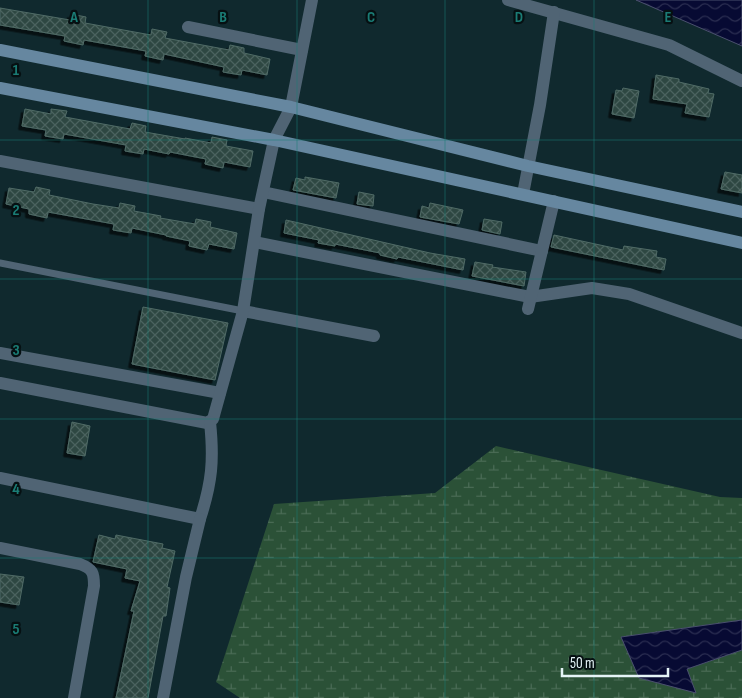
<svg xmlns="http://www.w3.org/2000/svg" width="742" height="698" font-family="'Sofia Sans Condensed',sans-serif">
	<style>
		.wetland { fill: url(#wetland-marsh) }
		.water { fill: url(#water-waves); stroke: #4a506e }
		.building { fill: url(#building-cross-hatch); stroke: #506b66; filter: url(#shadow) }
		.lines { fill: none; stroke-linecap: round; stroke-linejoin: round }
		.lane { stroke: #506474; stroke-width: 7 }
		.street { stroke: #506474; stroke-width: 12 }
		.secondary { stroke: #6687a0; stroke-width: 12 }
		.grid { fill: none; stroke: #1a7c75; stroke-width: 1; stroke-opacity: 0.55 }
		.grid-label { font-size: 16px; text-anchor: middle; font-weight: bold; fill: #1a7c75; stroke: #061012; stroke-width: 4.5; stroke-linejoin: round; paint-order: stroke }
	</style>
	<defs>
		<pattern id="wetland-marsh" width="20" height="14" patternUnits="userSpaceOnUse" patternTransform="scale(1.25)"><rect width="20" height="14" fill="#2b5137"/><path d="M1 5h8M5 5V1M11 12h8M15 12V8" fill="none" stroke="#4a6b55"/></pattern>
		<pattern id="water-waves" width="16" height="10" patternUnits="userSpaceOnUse" patternTransform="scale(1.25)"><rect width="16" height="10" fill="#070a33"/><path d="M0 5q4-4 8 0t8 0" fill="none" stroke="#2b2e51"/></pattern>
		<pattern id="building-cross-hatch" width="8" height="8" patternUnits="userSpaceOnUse" patternTransform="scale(1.25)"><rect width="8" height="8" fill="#2d4742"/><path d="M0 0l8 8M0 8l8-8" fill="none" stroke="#4b625e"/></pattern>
		<filter id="shadow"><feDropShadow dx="-3.5" dy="3.5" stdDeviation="0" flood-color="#0009"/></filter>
	</defs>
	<rect width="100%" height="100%" fill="#10292e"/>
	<path class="wetland" d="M496,446L720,497L742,498V620L621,637L695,693L687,669L742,650V698H240L216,682L274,504L435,493Z"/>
	<g class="water">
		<path d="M636,0H742V46Z"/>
		<path d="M742,620V650L687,669L696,693L639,678L621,637Z"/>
	</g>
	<g class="building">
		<path d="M0,8L70,20L71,14L86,17L85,23L151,35L152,29L167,32L165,38L229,50L230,45L244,48V53L270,59L267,75L242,70L241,75L223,72L224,67L164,54L163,60L145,56L146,51L84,40L83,45L64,41L65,36L0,25Z"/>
		<path d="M656,75L679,79V82L709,89L708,93L714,94L709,117L685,113L687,104L653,99Z"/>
		<path d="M623,88L639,91L634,118L612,114L616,90L622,91Z"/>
		<path d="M25,109L51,114V109L67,111L65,117L130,129L132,123L146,126L145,132L185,139V138L211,143L212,137L227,140L226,146L253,151L250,167L224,162L223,168L205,164L206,159L170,152L169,154L144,149L143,154L125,151L126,145L64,134L63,139L45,136L46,130L22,126Z"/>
		<path d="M725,172L742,175V193L721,189Z"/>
		<path d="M305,177L339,183L336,198L293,190L296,178L305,180Z"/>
		<path d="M36,187L50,190L49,195L93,204L119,208L120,203L135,206L134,211L161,216L160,218L195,224L196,219L211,222L210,227L237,233L234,249L209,244L207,250L189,246L190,241L166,236V235L132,228L131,233L113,230L114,224L48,212L47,218L29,214V209L6,204L9,188L34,192Z"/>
		<path d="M359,192L374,195L373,206L357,204Z"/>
		<path d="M430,203L463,210L459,224L420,217L422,206L429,208Z"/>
		<path d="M484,219L502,222L500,234L482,230Z"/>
		<path d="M286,220L430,253L465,259L463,270L398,257L397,259L380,255V253L335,244V246L318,243L319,240L284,233Z"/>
		<path d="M554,235L623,250L624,246L657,251L656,257L666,259L664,270L551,247Z"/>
		<path d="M475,262L493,265L492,267L526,272L524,286L472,276Z"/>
		<path d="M143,307L228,323L215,380L132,364Z"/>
		<path d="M72,422L90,426L85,456L67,453Z"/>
		<path d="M99,535L115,539L116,535L163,544L162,548L175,551L167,587L170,588L166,616H163L148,698H116L134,611H131L140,581L125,578L127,569L93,562Z"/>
		<path d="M0,574L24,577L19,605L0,602Z"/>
	</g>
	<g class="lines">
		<path class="lane" d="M0,263L243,311"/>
		<g class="street">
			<path d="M508,0L669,45L742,81"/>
			<path d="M188,27L302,50"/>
			<path d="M0,161L259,209"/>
			<path d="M263,192L542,251"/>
			<path d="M523,194L540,105L554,12"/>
			<path d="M254,242L530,297L592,288L629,294L742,333"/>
			<path d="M528,309L554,201"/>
			<path d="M243,311L374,336"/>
			<path d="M0,353L220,393"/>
			<path d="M0,383L202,422L207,423L213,419L243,311L259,209L274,140L291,107L312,0"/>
			<path d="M0,478L200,519C212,482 214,460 210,422"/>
			<path d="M0,548L80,564C93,569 94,573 94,586L74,698"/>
			<path d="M163,698L186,577L200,519"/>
		</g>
		<g class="secondary">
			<path d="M0,50L291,107L528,166L742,212"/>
			<path d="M0,88L274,140L742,243"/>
		</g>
	</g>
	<path class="grid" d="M148,0V698M297,0V698M445,0V698M594,0V698M0,140H742M0,279H742M0,419H742M0,558H742"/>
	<g class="grid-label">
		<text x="74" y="22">A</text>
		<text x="223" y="22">B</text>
		<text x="371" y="22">C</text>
		<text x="519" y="22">D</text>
		<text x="668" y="22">E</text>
		<text x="16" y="75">1</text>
		<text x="16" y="215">2</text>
		<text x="16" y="355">3</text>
		<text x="16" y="494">4</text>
		<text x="16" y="634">5</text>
	</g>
	<path d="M562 668v8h106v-8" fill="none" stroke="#e5f4f7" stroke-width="2.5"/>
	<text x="570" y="668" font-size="15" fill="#e5f4f7" stroke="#061012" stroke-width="4" paint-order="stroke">50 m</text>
</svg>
